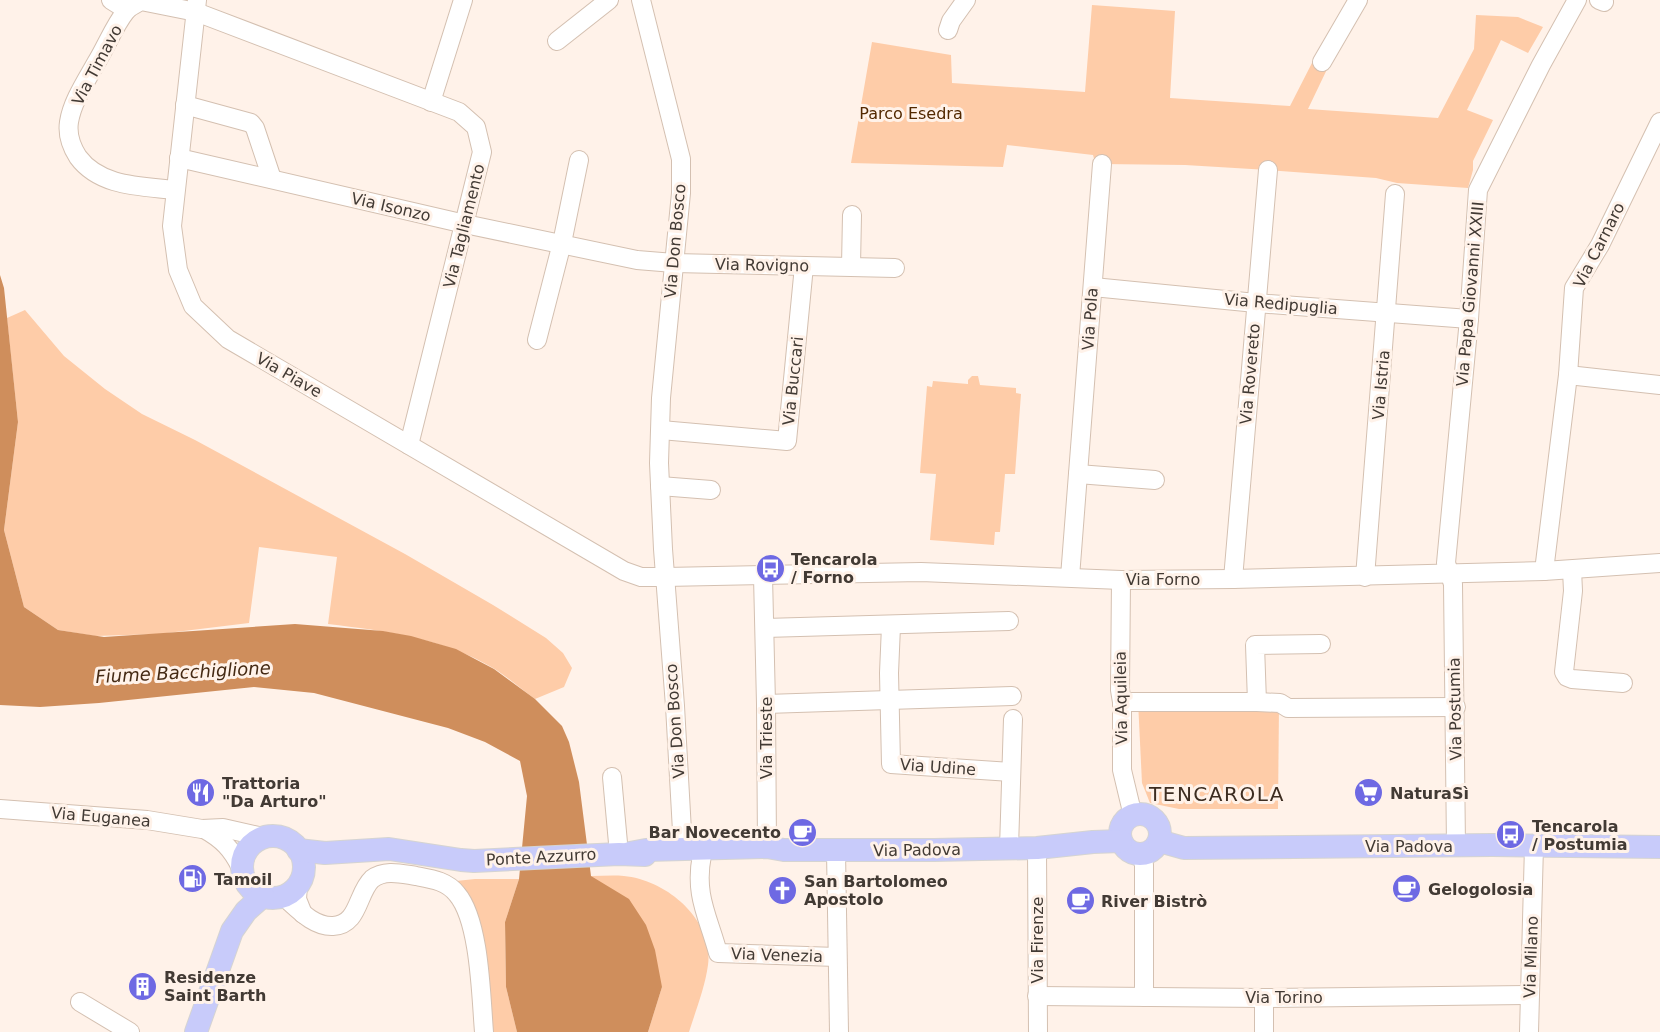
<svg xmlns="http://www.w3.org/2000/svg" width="1660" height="1032" font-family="'DejaVu Sans',sans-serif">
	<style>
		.green { fill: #fecca8 }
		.water { fill: #cf8e5c }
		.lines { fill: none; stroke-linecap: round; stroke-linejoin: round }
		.minor-casing { stroke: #d4c0b1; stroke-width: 20 }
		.major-casing { stroke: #d5d4d2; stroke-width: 24 }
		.minor { stroke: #fff; stroke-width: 18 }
		.major { stroke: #c8cbfa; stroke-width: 22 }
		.labels { text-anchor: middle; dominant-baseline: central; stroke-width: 6; stroke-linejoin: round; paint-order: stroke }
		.street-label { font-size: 16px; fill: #423a34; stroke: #fff2e9 }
		.park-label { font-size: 16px; fill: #522800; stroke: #fff2e9 }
		.poi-label { font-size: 16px; font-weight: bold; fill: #423a34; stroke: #fff2e9; text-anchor: start }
		.water-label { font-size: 18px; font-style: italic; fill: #452a14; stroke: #fff2e9 }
		.quarter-label { font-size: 20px; letter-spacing: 1.5px; fill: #3d2d21; stroke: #fff2e9 }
	</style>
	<rect width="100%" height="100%" fill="#fff2e9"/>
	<g class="green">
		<path d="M1092,5L1175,11L1170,98L1290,106L1313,61L1330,63L1308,109L1438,118L1474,49L1476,15L1518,17L1543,27L1528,53L1501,40L1467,110L1493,120L1473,161V170L1468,188L1397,183L1376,178L1268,170L1185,165L1102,164L1095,162L1093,155L1007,145L1003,167L851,163L872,42L951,55L952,83L1085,92Z"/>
		<path d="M25,310L64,356L105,389L142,414L195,440L405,554L493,605L546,638L563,653L572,668L564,687L535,699C521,689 508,677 493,668C443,638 385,631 328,624L337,557L259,547L249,623L159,634L95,636L58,630L24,607L4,530L18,422L7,318Z"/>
		<path d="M972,376H978L980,385L1016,388V393L1021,394L1015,474H1005L1000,532H995L994,545L930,540L936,474L920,473L927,386L932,387L933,381L968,384V380Z"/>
		<path d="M1138,701L1279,706L1278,809H1179L1150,803L1142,783Z"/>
		<path d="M591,876C602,876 613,875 624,876C666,880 714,919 708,965C705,987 696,1010 689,1032H648L662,987Z"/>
		<path d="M475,879H519L505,922L506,987L517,1032H487L456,881Z"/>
	</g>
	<path class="water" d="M0,275L4,288L18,422L4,530L24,607L58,630L104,637L295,624L383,631L411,636L456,649L494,669L535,699L562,726L569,742L579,782L591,876L629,899L646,925L655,950L662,987L648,1032H517L506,987L505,922L519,879L527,796L520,761L485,742L448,728L314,693L254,687L99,703L40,707L0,705Z"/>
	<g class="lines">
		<defs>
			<g id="minor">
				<path d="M111,0L127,10"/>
				<path d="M197,0L172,226L178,270L193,306L228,339L624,571L641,577H665L921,572L1121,580L1233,579L1544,571L1660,563"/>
				<path d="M641,0L681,159V193L661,398L659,463L663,549L675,706L683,849"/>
				<path d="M1599,0L1604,2"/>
				<path d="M948,30L951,21L966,0"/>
				<path d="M557,41L609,0"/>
				<path d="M1322,62L1358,0"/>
				<path d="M431,102L463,0"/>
				<path d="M185,105L251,123L255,128L272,179"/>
				<path d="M179,158L465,224L637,260L674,263L895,268"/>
				<path d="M175,190C141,186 100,187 78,157C71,146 67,135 69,122C72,102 86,81 96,63C106,47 114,26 126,11C129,7 136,4 141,1L196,12L459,112L476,127L482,152L409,445"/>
				<path d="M851,266L852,215"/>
				<path d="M1093,287L1256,303L1469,319"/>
				<path d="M537,340L562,243L579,160"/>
				<path d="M1568,375L1660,385"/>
				<path d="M661,430L787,441L804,266"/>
				<path d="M1078,474L1155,480"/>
				<path d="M660,486L711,490"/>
				<path d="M1572,570L1573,591L1564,672L1567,677L1572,679L1623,683"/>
				<path d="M1544,571L1568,375L1574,288L1600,245L1660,122"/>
				<path d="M763,576L766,704L767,847"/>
				<path d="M1070,577L1102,164"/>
				<path d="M1365,577L1395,194"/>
				<path d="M1233,579L1268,170"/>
				<path d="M1121,580L1120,690L1122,702V770L1133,816"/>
				<path d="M891,626L889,673L891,764L1011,772"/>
				<path d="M765,628L1009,621"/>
				<path d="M1122,702H1257L1280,703L1288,708L1456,707"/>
				<path d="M1257,702L1255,645L1321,644"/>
				<path d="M766,704L1012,696"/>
				<path d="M612,777L619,854"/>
				<path d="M0,809L147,820L202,829L223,828L263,837"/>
				<path d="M204,829C222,839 232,849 241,868"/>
				<path d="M1456,846L1453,584L1446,563L1469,319L1478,190L1541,65L1577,0"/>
				<path d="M1009,848L1013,719"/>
				<path d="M1037,848L1038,1032"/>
				<path d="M836,851L839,1032"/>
				<path d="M1141,854L1144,865V997"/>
				<path d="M702,855C694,895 708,916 718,953L837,957"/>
				<path d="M298,885L297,899L303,914"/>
				<path d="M283,896C297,908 313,927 333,926C359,925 357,893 372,879C385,869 402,874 416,876C432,879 447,881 457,894C480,921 481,997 484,1032"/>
				<path d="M1037,996L1264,998L1530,995"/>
				<path d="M80,1002L130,1032"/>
				<path d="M1264,1032V998"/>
				<path d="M1529,1032L1534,846"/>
			</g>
			<g id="major">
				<circle cx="1140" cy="834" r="20"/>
				<circle cx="273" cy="867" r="31"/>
				<path d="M1159,841L1184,848L1492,845L1660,847"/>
				<path d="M298,850L325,853L389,849L461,860L474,861L619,854L645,855"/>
				<path d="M630,853L646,850L767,847L784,850H934L1037,848L1093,842L1121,841"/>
				<path d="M196,1032L232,931L246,911L263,896"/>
			</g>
		</defs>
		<use href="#minor" class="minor-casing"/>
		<use href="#major" class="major-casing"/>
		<use href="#minor" class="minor"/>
		<use href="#major" class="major"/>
	</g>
	<defs>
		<symbol id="bus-disc" viewBox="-11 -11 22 22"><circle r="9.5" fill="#6e69e3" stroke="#fff2e9"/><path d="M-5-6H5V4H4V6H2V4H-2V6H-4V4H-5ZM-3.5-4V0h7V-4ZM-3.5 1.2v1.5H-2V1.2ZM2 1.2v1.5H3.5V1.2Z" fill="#fff"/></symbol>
		<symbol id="restaurant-disc" viewBox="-11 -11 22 22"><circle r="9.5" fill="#6e69e3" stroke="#fff2e9"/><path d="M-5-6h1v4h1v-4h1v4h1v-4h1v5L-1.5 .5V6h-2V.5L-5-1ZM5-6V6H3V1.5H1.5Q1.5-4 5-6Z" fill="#fff"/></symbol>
		<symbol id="supermarket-disc" viewBox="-11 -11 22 22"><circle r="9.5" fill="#6e69e3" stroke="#fff2e9"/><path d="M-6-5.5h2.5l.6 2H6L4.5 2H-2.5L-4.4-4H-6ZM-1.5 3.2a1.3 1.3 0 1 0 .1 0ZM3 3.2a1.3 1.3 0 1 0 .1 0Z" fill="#fff"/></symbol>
		<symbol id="cafe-disc" viewBox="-11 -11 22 22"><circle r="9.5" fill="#6e69e3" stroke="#fff2e9"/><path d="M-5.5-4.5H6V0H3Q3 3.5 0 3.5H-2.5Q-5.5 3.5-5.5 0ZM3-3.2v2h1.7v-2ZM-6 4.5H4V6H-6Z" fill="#fff"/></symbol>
		<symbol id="fuel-disc" viewBox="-11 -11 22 22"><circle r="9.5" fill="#6e69e3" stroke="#fff2e9"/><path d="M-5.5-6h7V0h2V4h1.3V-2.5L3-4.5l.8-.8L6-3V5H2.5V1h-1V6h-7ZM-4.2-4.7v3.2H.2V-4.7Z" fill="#fff"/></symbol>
		<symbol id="church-disc" viewBox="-11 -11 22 22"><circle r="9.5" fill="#6e69e3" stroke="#fff2e9"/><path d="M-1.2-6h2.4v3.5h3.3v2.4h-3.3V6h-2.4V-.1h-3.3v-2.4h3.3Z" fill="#fff"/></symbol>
		<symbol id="building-disc" viewBox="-11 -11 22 22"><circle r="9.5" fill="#6e69e3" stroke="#fff2e9"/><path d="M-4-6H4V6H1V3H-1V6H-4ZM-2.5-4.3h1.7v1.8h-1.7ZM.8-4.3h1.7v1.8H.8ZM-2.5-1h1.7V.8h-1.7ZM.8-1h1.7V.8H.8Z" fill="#fff"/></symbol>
	</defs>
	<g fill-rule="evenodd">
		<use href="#bus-disc" x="754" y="552" width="33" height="33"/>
		<use href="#restaurant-disc" x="184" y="776" width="33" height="33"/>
		<use href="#supermarket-disc" x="1352" y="776" width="33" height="33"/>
		<use href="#cafe-disc" x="786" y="816" width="33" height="33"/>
		<use href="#bus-disc" x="1494" y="818" width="33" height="33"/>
		<use href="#fuel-disc" x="176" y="862" width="33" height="33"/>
		<use href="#cafe-disc" x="1390" y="872" width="33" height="33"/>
		<use href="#church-disc" x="766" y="874" width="33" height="33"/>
		<use href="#cafe-disc" x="1064" y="884" width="33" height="33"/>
		<use href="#building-disc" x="126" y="970" width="33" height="33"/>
	</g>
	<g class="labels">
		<g class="street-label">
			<text transform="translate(97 65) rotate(-62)">Via Timavo</text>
			<text transform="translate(391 207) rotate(13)">Via Isonzo</text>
			<text transform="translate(464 226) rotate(-76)">Via Tagliamento</text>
			<text transform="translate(675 241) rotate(-85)">Via Don Bosco</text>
			<text transform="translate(1599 245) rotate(-63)">Via Carnaro</text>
			<text transform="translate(762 265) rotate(1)">Via Rovigno</text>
			<text transform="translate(1470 294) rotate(-85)">Via Papa Giovanni XXIII</text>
			<text transform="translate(1281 304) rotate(5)">Via Redipuglia</text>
			<text transform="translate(1090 319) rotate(-86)">Via Pola</text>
			<text transform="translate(1250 374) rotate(-85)">Via Rovereto</text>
			<text transform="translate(289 375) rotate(30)">Via Piave</text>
			<text transform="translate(793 381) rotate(-84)">Via Buccari</text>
			<text transform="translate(1381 385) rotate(-85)">Via Istria</text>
			<text x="1163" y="579">Via Forno</text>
			<text transform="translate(1121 698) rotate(-91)">Via Aquileia</text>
			<text transform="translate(1455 709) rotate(-91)">Via Postumia</text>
			<text transform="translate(675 721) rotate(-94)">Via Don Bosco</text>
			<text transform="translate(766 738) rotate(-90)">Via Trieste</text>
			<text transform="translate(938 767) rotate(4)">Via Udine</text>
			<text transform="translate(101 817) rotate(5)">Via Euganea</text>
			<text x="1409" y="846">Via Padova</text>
			<text transform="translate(917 850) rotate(-1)">Via Padova</text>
			<text transform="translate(541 857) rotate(-3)">Ponte Azzurro</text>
			<text transform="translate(1037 940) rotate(-90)">Via Firenze</text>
			<text transform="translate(777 955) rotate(2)">Via Venezia</text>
			<text transform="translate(1531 957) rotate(-88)">Via Milano</text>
			<text x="1284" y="997">Via Torino</text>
		</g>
		<g class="park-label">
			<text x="911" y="113">Parco Esedra</text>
		</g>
		<g class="poi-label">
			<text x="791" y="559">Tencarola<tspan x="791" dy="18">/ Forno</tspan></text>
			<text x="222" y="783">Trattoria<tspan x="222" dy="18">"Da Arturo"</tspan></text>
			<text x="1390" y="793">NaturaSì</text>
			<text x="1532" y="826">Tencarola<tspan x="1532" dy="18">/ Postumia</tspan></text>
			<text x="781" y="832" text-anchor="end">Bar Novecento</text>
			<text x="214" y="879">Tamoil</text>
			<text x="804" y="881">San Bartolomeo<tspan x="804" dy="18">Apostolo</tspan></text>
			<text x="1428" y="889">Gelogolosia</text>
			<text x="1101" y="901">River Bistrò</text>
			<text x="164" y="977">Residenze<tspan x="164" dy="18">Saint Barth</tspan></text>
		</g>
		<g class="water-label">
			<text transform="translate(183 672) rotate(-3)">Fiume Bacchiglione</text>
		</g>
		<g class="quarter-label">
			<text x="1217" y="794">TENCAROLA</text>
		</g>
	</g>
</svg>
